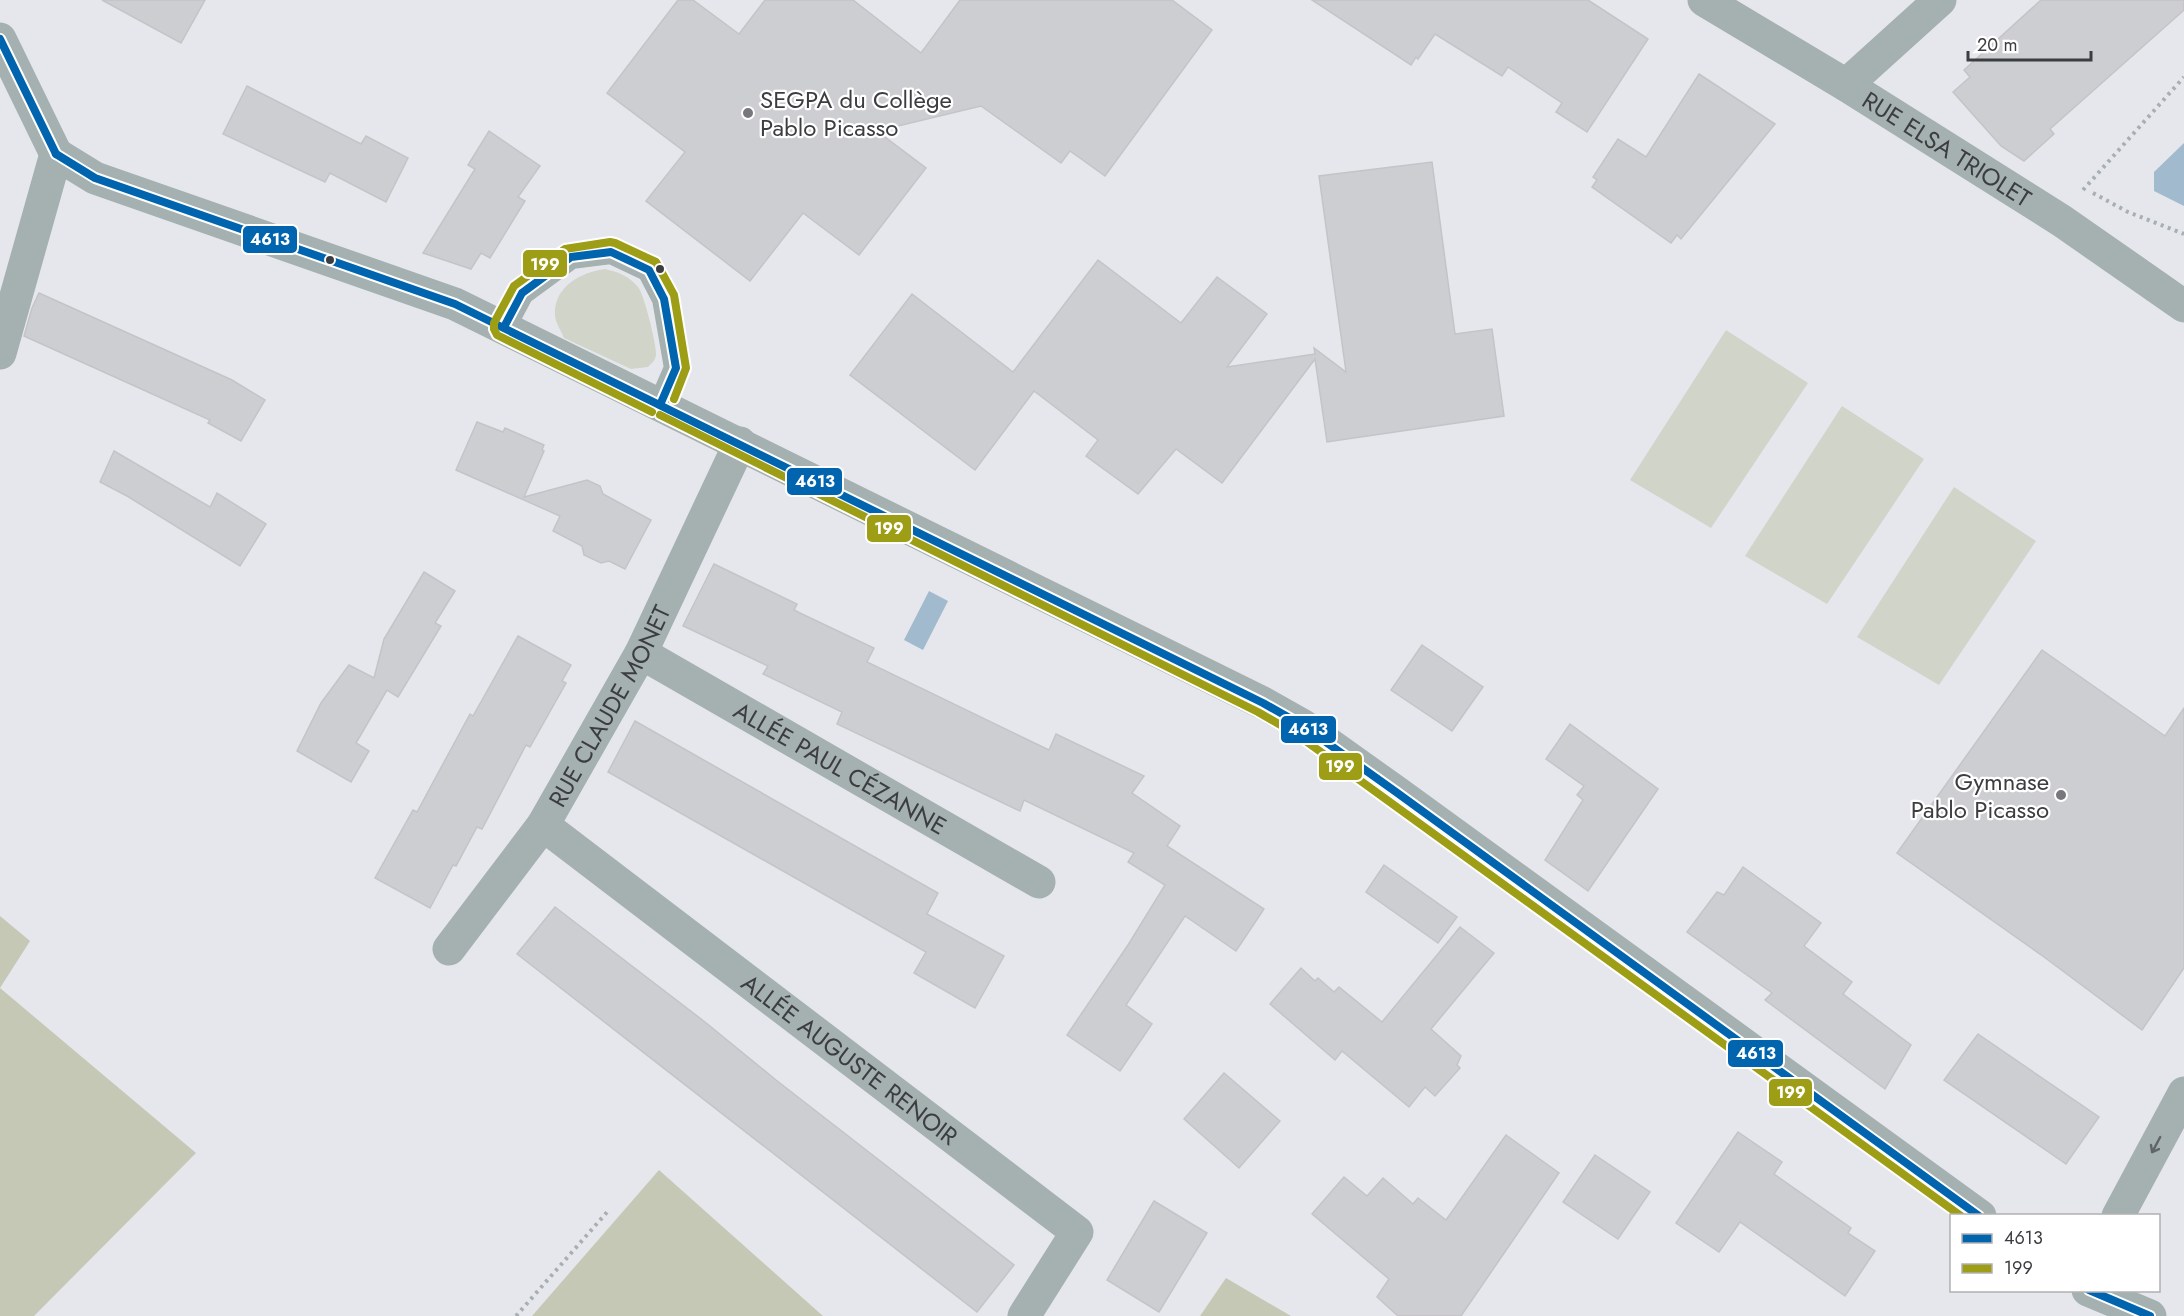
<svg xmlns="http://www.w3.org/2000/svg" width="2184" height="1316" font-family="Jost,sans-serif">
	<style>
		.green { fill: #d1d4c8 }
		.forest { fill: #c4c8b5 }
		.water { fill: #a1bacd }
		.building { fill: #cdced2; stroke: #c4c4c8; stroke-width: 1.5 }
		.lines { fill: none; stroke-linecap: round; stroke-linejoin: round }
		.path { stroke: #a7afb0; stroke-width: 4; stroke-dasharray: 3 4.5; stroke-linecap: butt }
		.service { stroke: #a5b0b0; stroke-width: 24 }
		.minor { stroke: #a5b0b0; stroke-width: 33 }
		.bus-1-casing { stroke: #fff; stroke-width: 12 }
		.bus-2-casing { stroke: #fff; stroke-width: 12 }
		.bus-1 { stroke: #0065ae; stroke-width: 8 }
		.bus-2 { stroke: #9e9e16; stroke-width: 8 }
		.oneway { stroke: #616567 }
		.poi-dot { fill: #78787c; stroke: #fff; stroke-width: 2 }
		.bus-dot { fill: #3c3d40; stroke: #fff; stroke-width: 2 }
		.labels { text-anchor: middle; dominant-baseline: central; stroke-width: 4.5; stroke-linejoin: round; paint-order: stroke }
		.poi-label { font-size: 24px; fill: #3c3d40; stroke: #fff; text-anchor: start }
		.street-label { font-size: 24px; fill: #3c3d40; stroke: #fff }
		.line-badge { stroke: #fff; stroke-width: 2 }
		.badge-label { font-size: 16px; text-anchor: middle; font-weight: bold; fill: #fff }
	</style>
	<rect width="100%" height="100%" fill="#e6e7ec"/>
	<g class="green">
		<path d="M605,269C618,272 629,276 638,287C644,294 657,346 656,355C655,361 652,363 648,367L631,369L564,338C561,331 556,323 555,316C553,287 581,272 605,269Z"/>
		<path d="M1726,330L1808,383L1711,528L1630,480Z"/>
		<path d="M1842,406L1924,459L1827,604L1745,556Z"/>
		<path d="M1954,487L2036,541L1939,685L1857,637Z"/>
	</g>
	<g class="forest">
		<path d="M0,916L30,941L0,988Z"/>
		<path d="M0,988L196,1153L34,1316H0Z"/>
		<path d="M659,1170L823,1316H532Z"/>
		<path d="M1226,1278L1291,1316H1200Z"/>
	</g>
	<g class="water">
		<path d="M2184,143V206L2154,191V172Z"/>
		<path d="M929,591L948,601L923,650L904,640Z"/>
	</g>
	<g class="building">
		<path d="M102,0H205L181,43Z"/>
		<path d="M678,0H693L739,34L765,0H853L921,53L960,0H1172L1212,30L1105,176L1070,151L1061,163L981,106L877,131L926,168L859,255L803,213L750,281L646,201L685,152L607,93Z"/>
		<path d="M1312,0H1588L1648,39L1587,132L1556,112L1562,103L1508,67L1502,76L1435,34L1418,59L1416,57L1411,65Z"/>
		<path d="M2041,0H2184V10L2050,129L2054,134L2024,161L2001,146L1953,92L1970,77L1964,70Z"/>
		<path d="M1699,74L1775,124L1681,239L1677,235L1671,243L1592,187L1597,180L1593,177L1618,139L1646,157Z"/>
		<path d="M247,86L361,144L366,136L408,158L386,202L330,173L325,182L223,134Z"/>
		<path d="M489,131L540,166L518,197L525,201L490,258L481,253L471,269L423,253L475,169L468,165Z"/>
		<path d="M1432,162L1455,334L1492,329L1504,416L1327,442L1315,359L1222,483L1176,449L1138,494L1086,456L1098,440L1034,391L975,470L850,375L912,294L1013,372L1098,260L1181,323L1217,277L1267,314L1227,367L1315,354L1314,348L1346,372L1319,176Z"/>
		<path d="M39,293L232,380L265,400L241,441L208,423L210,420L24,336L32,308Z"/>
		<path d="M477,422L503,432L505,428L544,445L542,450L544,451L524,497L587,480L600,486L603,494L651,520L625,569L609,561L601,563L584,555L582,546L553,531L560,516L456,470Z"/>
		<path d="M114,451L210,507L217,493L266,524L240,566L127,496L100,482Z"/>
		<path d="M714,564L797,604L794,610L802,614L874,648L867,662L1049,750L1056,734L1144,776L1132,793L1180,826L1167,846L1264,909L1236,951L1185,916L1126,1005L1152,1024L1120,1071L1067,1035L1128,945L1165,885L1128,862L1134,853L1024,800L1020,811L837,724L842,712L763,674L768,666L683,626Z"/>
		<path d="M424,572L455,591L435,623L441,626L398,697L387,690L356,743L369,751L351,782L297,751L321,703L349,665L374,678L384,639Z"/>
		<path d="M518,636L571,665L562,681L566,683L530,747L526,745L482,829L477,827L456,866L453,865L430,908L375,878L413,810L417,812L470,714L473,716Z"/>
		<path d="M1422,645L1483,687L1452,731L1391,690Z"/>
		<path d="M2042,650L2165,736L2184,708V968L2142,1030L2044,957L1897,853Z"/>
		<path d="M635,721L938,893L927,914L1004,956L975,1008L914,973L926,952L608,772Z"/>
		<path d="M1570,724L1658,789L1588,891L1545,860L1583,800L1577,795L1584,786L1546,759Z"/>
		<path d="M1384,865L1457,917L1438,943L1366,892Z"/>
		<path d="M1743,867L1821,923L1804,946L1852,982L1843,994L1911,1045L1885,1089L1765,1000L1772,993L1687,932L1717,892L1724,895Z"/>
		<path d="M555,907L705,1022L776,1080L1014,1265L977,1312L517,954Z"/>
		<path d="M1460,927L1494,953L1431,1029L1461,1056L1457,1065L1460,1068L1435,1096L1425,1087L1409,1107L1342,1051L1335,1060L1270,1004L1301,968L1315,981L1318,978L1334,992L1339,987L1382,1022Z"/>
		<path d="M1978,1034L2099,1117L2066,1164L1944,1080Z"/>
		<path d="M1224,1073L1280,1121L1239,1168L1184,1119Z"/>
		<path d="M1738,1132L1782,1162L1774,1174L1851,1228L1848,1233L1875,1251L1845,1296L1740,1222L1719,1252L1676,1223Z"/>
		<path d="M1506,1135L1559,1173L1461,1316H1398L1377,1297L1389,1279L1312,1214L1344,1177L1367,1196L1383,1178L1413,1204L1418,1198L1446,1220Z"/>
		<path d="M1595,1155L1650,1192L1618,1239L1563,1202Z"/>
		<path d="M1154,1201L1207,1233L1159,1312L1107,1280Z"/>
	</g>
	<g class="lines">
		<g class="path">
			<path d="M2083,190L2184,77"/>
			<path d="M2093,193L2128,212L2184,234"/>
			<path d="M516,1316L608,1211"/>
		</g>
		<path class="service" d="M504,327L522,293L571,257L611,252L649,270L664,299L676,368L660,405"/>
		<g class="minor">
			<path id="s1" d="M1704,0L1846,85L2062,221L2184,306"/>
			<path d="M0,39L56,154"/>
			<path d="M1846,85L1940,0"/>
			<path d="M56,154L95,178L455,304L1263,703L1302,725L1396,792L1980,1216"/>
			<path d="M0,353L56,154"/>
			<path id="s2" d="M641,653L1039,882"/>
			<path id="s3" d="M543,825L1077,1232L1024,1316"/>
			<path id="s4" d="M449,949L543,825L641,653L740,443"/>
			<path d="M2118,1216L2184,1093"/>
			<path d="M2088,1290L2150,1316"/>
		</g>
		<defs>
			<g id="bus-1">
				<path d="M0,39L56,154"/>
				<path d="M56,154L95,178L455,304L1263,703L1302,725L1396,792L1979,1216"/>
				<path d="M504,327L522,293L571,257L611,252L649,270L664,299L676,368L660,405"/>
				<path d="M2089,1290L2150,1316"/>
			</g>
			<g id="bus-2">
				<path d="M652,412L497,335L494,329V323L514,286L565,249L610,242L615,243L656,262L674,295L686,368L674,399"/>
				<path d="M660,415L1258,712L1296,734L1961,1216"/>
			</g>
		</defs>
		<use href="#bus-1" class="bus-1-casing"/>
		<use href="#bus-2" class="bus-2-casing"/>
		<use href="#bus-1" class="bus-1"/>
		<use href="#bus-2" class="bus-2"/>
	</g>
	<defs><path id="oneway-shaft" d="M-6 0H5M1.5-3L5.5 0L1.5 3" fill="none" stroke-width="1.6" stroke-linecap="round" stroke-linejoin="round" transform="scale(1.5)"/></defs>
	<use class="oneway" href="#oneway-shaft" transform="translate(2156 1145) rotate(118)"/>
	<g class="poi-dot">
		<circle cx="748" cy="113" r="6"/>
		<circle cx="2061" cy="795" r="6"/>
	</g>
	<g class="bus-dot">
		<circle cx="330" cy="260" r="5"/>
		<circle cx="660" cy="269" r="5"/>
	</g>
	<g class="labels">
		<g class="poi-label">
			<text x="760" y="99">SEGPA du Collège<tspan x="760" dy="28">Pablo Picasso</tspan></text>
			<text x="2049" y="781" text-anchor="end">Gymnase<tspan x="2049" dy="28">Pablo Picasso</tspan></text>
		</g>
		<g class="street-label">
			<text stroke="none"><textPath href="#s1" startOffset="285">RUE ELSA TRIOLET</textPath></text>
			<text stroke="none"><textPath href="#s4" startOffset="292">RUE CLAUDE MONET</textPath></text>
			<text stroke="none"><textPath href="#s2" startOffset="230">ALLÉE PAUL CÉZANNE</textPath></text>
			<text stroke="none"><textPath href="#s3" startOffset="386">ALLÉE AUGUSTE RENOIR</textPath></text>
		</g>
	</g>
	<g class="line-badge">
		<rect x="242" y="225" width="56" height="29" rx="6" fill="#0065ae"/>
		<rect x="522" y="249" width="46" height="29" rx="6" fill="#9e9e16"/>
		<rect x="786" y="467" width="57" height="29" rx="6" fill="#0065ae"/>
		<rect x="866" y="514" width="46" height="29" rx="6" fill="#9e9e16"/>
		<rect x="1280" y="715" width="57" height="29" rx="6" fill="#0065ae"/>
		<rect x="1318" y="752" width="45" height="29" rx="6" fill="#9e9e16"/>
		<rect x="1727" y="1039" width="57" height="29" rx="6" fill="#0065ae"/>
		<rect x="1768" y="1078" width="45" height="29" rx="6" fill="#9e9e16"/>
	</g>
	<g class="badge-label">
		<text x="270" y="245">4613</text>
		<text x="545" y="270">199</text>
		<text x="815" y="487">4613</text>
		<text x="889" y="534">199</text>
		<text x="1308" y="735">4613</text>
		<text x="1340" y="772">199</text>
		<text x="1756" y="1059">4613</text>
		<text x="1791" y="1098">199</text>
	</g>
	<rect x="1950" y="1214" width="210" height="78" fill="#ffffff" stroke="#b1b1b3" stroke-width="1.5"/>
	<rect x="1962" y="1234" width="30" height="9" fill="#0065ae" stroke="#b1b1b3" stroke-width="1.5"/>
	<text x="2004" y="1244" font-size="18" fill="#3c3d40">4613</text>
	<rect x="1962" y="1264" width="30" height="9" fill="#9e9e16" stroke="#b1b1b3" stroke-width="1.5"/>
	<text x="2004" y="1274" font-size="18" fill="#3c3d40">199</text>
	<path d="M1968 51v9h123v-9" fill="none" stroke="#3c3d40" stroke-width="3"/>
	<text x="1977" y="51" font-size="18" fill="#3c3d40" stroke="#ffffff" stroke-width="4.5" paint-order="stroke">20 m</text>
</svg>
